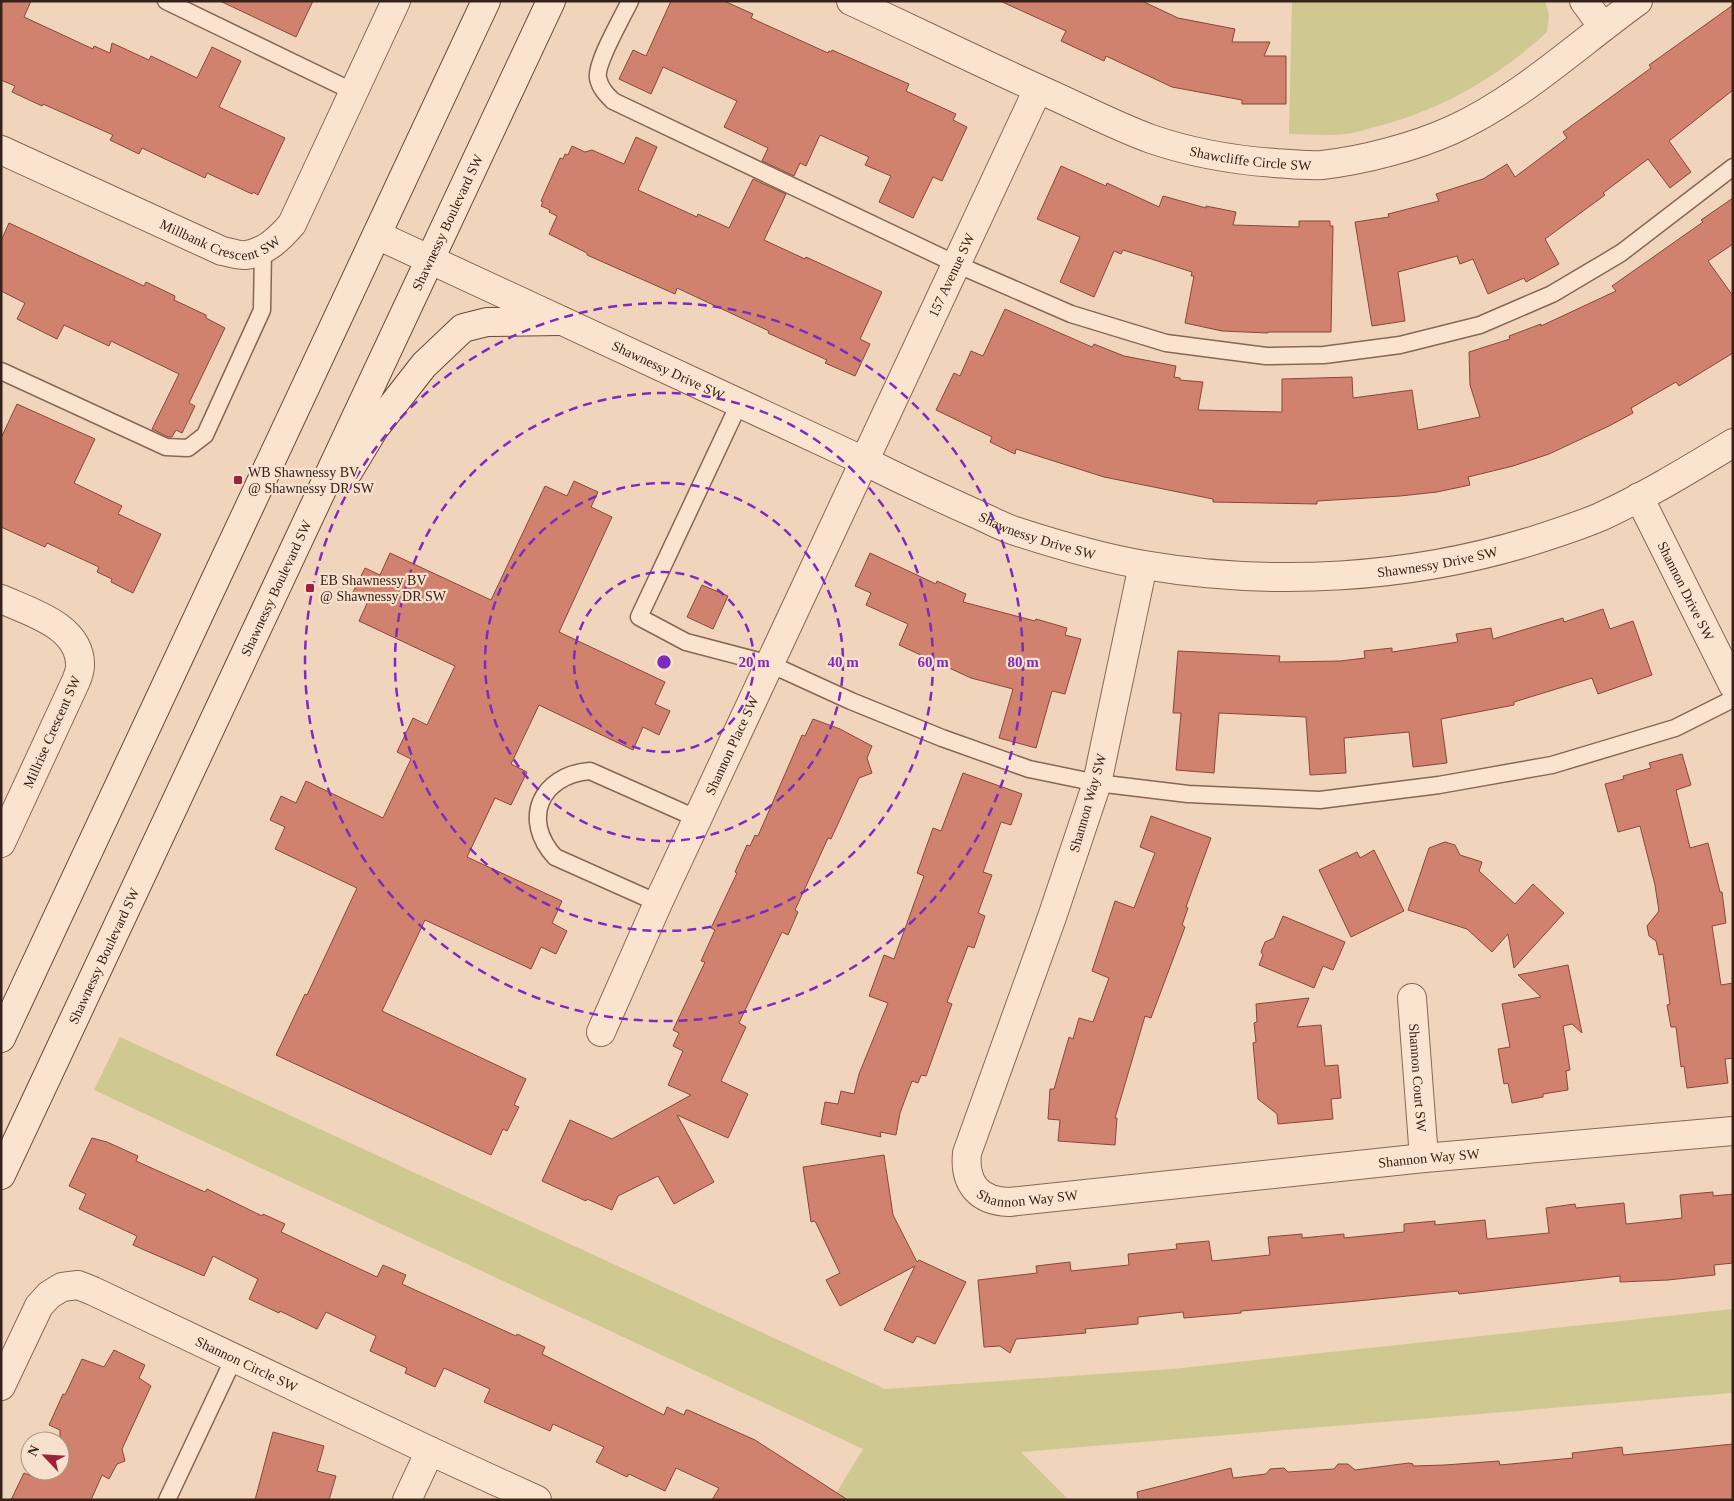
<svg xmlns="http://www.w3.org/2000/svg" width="1734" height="1501" font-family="Georgia,serif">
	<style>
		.green { fill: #cfc890 }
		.building { fill: #d1826f; stroke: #894739 }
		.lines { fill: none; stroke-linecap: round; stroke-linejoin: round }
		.service-casing { stroke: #896555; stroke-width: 19 }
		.minor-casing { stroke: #896555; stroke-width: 30 }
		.secondary-casing { stroke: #6a4638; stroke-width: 30 }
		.service { stroke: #fbe4cf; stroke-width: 16 }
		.minor { stroke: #fbe4cf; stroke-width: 28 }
		.secondary { stroke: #fbe4cf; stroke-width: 28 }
		.ring { fill: none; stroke: #7b2cbf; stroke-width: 2.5; stroke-dasharray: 9 6 }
		.poi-dot { fill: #9b213d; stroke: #f7e1cc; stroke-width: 2 }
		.labels { text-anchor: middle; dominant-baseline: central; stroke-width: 4.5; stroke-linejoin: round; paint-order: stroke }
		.street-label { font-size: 14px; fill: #37221a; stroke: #f7e1cc }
		.poi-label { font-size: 14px; fill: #37221a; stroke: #f7e1cc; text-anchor: start }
		.centre { fill: #7b2cbf; stroke: #f7e1cc; stroke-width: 2.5 }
		.ring-label { font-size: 15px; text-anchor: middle; font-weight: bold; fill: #7b2cbf; stroke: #f7e1cc; stroke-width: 4.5; stroke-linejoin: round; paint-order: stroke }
	</style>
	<rect width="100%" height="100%" fill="#f0d5bc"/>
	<g class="green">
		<path d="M1292,1H1545L1549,15L1547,32C1497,78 1441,110 1375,127C1366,129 1356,133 1346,134C1327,136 1307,134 1289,134Z"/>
		<path d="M120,1037L885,1389L1172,1369L1733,1309V1393L1021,1452L1069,1500H832L863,1449L94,1090Z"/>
	</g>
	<g class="building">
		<path d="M1,1H31L24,17L93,49L94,46L110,53L112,43L149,60L151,56L197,78L212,47L241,61L219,107L285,138L258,195L253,192L252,194L207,173L205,178L142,148L139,154L110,140L113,135L43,104L42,106L12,92L15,86L1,80Z"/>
		<path d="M220,1H313L296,37Z"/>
		<path d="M671,1H724L753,14L751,18L828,53L829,51L831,52L832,50L909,84L906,91L956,114L953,120L967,127L942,181L933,177L913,218L879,202L891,176L865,165L869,157L820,135L806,166L800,163L794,176L762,161L768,148L724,127L737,101L663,67L651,94L619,79L633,50L646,56Z"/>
		<path d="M1000,1H1142L1178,18L1235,29L1232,42H1270L1264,56H1286V104H1242V100L1172,87L1106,56L1104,61L1061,41L1066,31Z"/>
		<path d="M1733,5V90L1669,141L1691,172L1670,188L1648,159L1603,193L1605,195L1545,239L1559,264L1526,282L1524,278L1488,294L1473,259L1460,264L1457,256L1398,272L1405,321L1372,326L1355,222L1389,217L1388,214L1439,201L1436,194L1483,179L1507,164L1515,177L1567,138L1563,132L1651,68L1649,65Z"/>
		<path d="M636,137L657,147L638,190L697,217L698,214L729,228L753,179L786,194L764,240L805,259L806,257L882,292L860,339L870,344L855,376L825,363L827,360L768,333L769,331L677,288L675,294L587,255V253L549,234L557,216L549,212L550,210L541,206L543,202L541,201L560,158L563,159L565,154L568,155L572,146L585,152L592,150L624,164Z"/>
		<path d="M1061,166L1106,186L1107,183L1159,207L1163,196L1206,208V206L1236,212L1233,225L1299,227V221H1330V226H1333L1331,332H1268V333L1222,331L1185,323L1194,276H1191L1192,272L1123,250L1121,254L1114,251L1094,297L1060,282L1080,237L1037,219Z"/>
		<path d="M1733,198V244L1708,261L1733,296V353L1679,386L1676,382L1631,408L1633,413L1609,426L1549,454L1513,466L1468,477L1470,485L1437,492L1400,496L1317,501V504L1213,502V499L1104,477L1016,449L1015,454L990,442L992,437L936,410L954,373L960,376L971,351L983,356L1005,309L1092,347L1094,344L1124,356L1176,366L1174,377L1180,378V380L1203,382L1198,410L1282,412V379L1352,377L1353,398L1412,390L1418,430L1480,417L1470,385L1469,352L1510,339L1509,336L1541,324V326L1616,291L1612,286L1703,222L1701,220Z"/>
		<path d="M9,223L144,286L146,282L175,296L174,300L206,315V318L225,328L189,403L195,406L182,433L176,430L172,437H168L152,429L179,374L111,341L109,346L64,325L57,339L17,319L25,303L1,291V241Z"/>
		<path d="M17,404L95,439L74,483L122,506L118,514L161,534L133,593L111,582L112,579L97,572L99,567L47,543L45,547L1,527V438Z"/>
		<path d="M574,481L598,492L591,507L612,517L559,632L665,682L655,704L670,711L659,735L643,727L633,750L539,705L511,764L527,772L511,805L495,798L467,857L562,901L552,923L567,931L556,954L541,947L531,969L425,920L382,1011L526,1079L514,1105L519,1107L507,1131L503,1129L491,1155L276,1055L305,994L307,995L357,888L275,849L285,827L270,820L281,796L296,803L306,781L383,818L411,759L397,752L413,718L427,725L455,666L359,621L369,599L353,592L365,568L380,575L390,553L491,600L545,486L567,496Z"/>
		<path d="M870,553L936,584L937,581L966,594L963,602L1035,621L1036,619L1067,628L1065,635L1081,639L1065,694L1052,691L1036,748L999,738L1013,689L971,678L899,645L908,624L866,605L871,593L855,586Z"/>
		<path d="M702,585L728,596L713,629L687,617Z"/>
		<path d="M1603,609L1610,629L1633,621L1652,675L1598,694L1592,678L1514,702V705L1441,719L1447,763L1413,767L1409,732L1344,738L1346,773L1310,775L1306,717L1219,713L1214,773L1176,770L1181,713H1173L1178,651L1280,656L1279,662L1340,661L1365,658L1364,651L1392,648V652L1458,642L1456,634L1491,628L1493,639L1563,618L1564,622Z"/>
		<path d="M813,719L840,729L872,746L867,758L872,773L859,778L831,839L828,838L795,910L798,912L788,935L782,932L739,1023L746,1027L721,1081L748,1094L728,1138L677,1115L714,1182L674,1204L658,1176L618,1196L612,1210L587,1199L586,1201L542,1181L570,1120L612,1139L691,1095L668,1085L683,1051L673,1046L679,1033L673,1030L705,962L701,961L715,930L711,928L737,873L735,872L747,845L750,846L755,835L758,836L802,735L805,736Z"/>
		<path d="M1682,754L1691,785L1676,790L1690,848L1708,843L1720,892H1722L1726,923L1712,926L1721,985L1733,983V1058L1725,1059L1728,1083L1687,1088L1684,1066L1681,1067L1676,1027H1671L1667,1005L1670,1004L1663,954L1659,955L1656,941L1649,936L1647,926L1659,911L1655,885L1640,826L1618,832L1605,784L1624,779L1623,776L1651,768L1649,763Z"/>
		<path d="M963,773L1022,794L1011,825L1001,822L983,872L992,875L978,913L985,916L974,948L968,946L947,1002L952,1004L926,1076L921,1075L918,1083L912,1081L900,1113L896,1135L880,1132L881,1137L821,1124L825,1102L838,1104L841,1091L854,1094L859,1074L888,1003L869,996L884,955L894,959L924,876L917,873L933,828L941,831Z"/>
		<path d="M1151,816L1211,838L1186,907L1188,908L1182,925L1185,927L1151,1018L1145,1016L1115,1118H1117L1115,1145L1058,1141L1060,1120L1048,1119L1050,1089H1054L1069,1037L1073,1039L1079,1018L1093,1022L1109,978L1092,971L1115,901L1134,908L1155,853L1140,847Z"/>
		<path d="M1445,842L1455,845L1460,855L1482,862L1479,871L1515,904L1533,884L1564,913L1514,968L1508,934L1492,952L1467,929L1408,910L1429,848Z"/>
		<path d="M1374,850L1404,911L1351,937L1319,870L1357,852L1360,858Z"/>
		<path d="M1283,916L1345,942L1333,970L1323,966L1314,988L1259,965L1263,955L1261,952L1265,942L1274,938Z"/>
		<path d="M1568,965L1582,1033L1572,1024L1563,1026L1570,1070L1566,1071L1568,1090L1543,1094V1097L1512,1103L1508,1083L1504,1084L1498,1049L1510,1047L1502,1004L1541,997L1518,975Z"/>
		<path d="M1309,998L1297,1027L1321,1025L1325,1066L1338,1065L1341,1098L1331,1099L1333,1119L1278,1124L1277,1114L1258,1099L1253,1043L1256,1042L1254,1023L1257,1022L1256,1004Z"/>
		<path d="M92,1138L107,1142L138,1156L136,1161L205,1192L207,1189L262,1216L263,1214L285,1224L281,1232L377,1277L383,1265L406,1275L402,1284L516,1336L517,1334L545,1347L542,1354L664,1415L667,1407L684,1415L686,1410H688L755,1440L848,1500H712L719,1488L676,1468L665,1491L629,1474L627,1477L596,1462L604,1447L553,1424L550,1431L484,1402L490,1389L444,1368L435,1387L405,1373L407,1368L370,1351L376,1336L326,1312L317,1329L280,1311L279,1313L249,1299L258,1279L213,1256L204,1276L133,1245L137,1236L79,1209L86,1194L69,1186Z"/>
		<path d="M884,1155L893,1215L917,1262L919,1260L966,1282L935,1344L917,1336L913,1343L884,1330L915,1266L840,1306L826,1280L840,1273L815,1221L811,1222L803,1167Z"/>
		<path d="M1713,1192V1196L1733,1194V1263L1714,1265L1715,1275L1668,1280L1620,1282V1276L1459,1294L1458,1291L1347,1302L1241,1311V1313L1184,1318L1183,1312L1138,1317V1324L1085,1329L1086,1333L1016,1339L1010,1353L1000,1346L984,1347L978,1280L1037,1273L1036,1266L1070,1262L1071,1271L1129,1265L1128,1254L1177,1249L1176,1244L1209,1241L1212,1261L1270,1255L1268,1237L1302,1234V1238L1344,1234V1238L1404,1232V1224L1435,1221V1225L1485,1220L1487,1239L1549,1233L1546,1208L1575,1204L1576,1208L1624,1203L1626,1224L1682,1218L1680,1195Z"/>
		<path d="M114,1350L145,1365L139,1378L151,1386L122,1449L125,1461L117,1464L109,1479L102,1475L91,1500H11L24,1473L39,1479L43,1471H60V1430L49,1425L63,1394L65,1395L82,1359L104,1367Z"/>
		<path d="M273,1432L324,1446L317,1471L336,1476L329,1500H255Z"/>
		<path d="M1733,1444V1500H1138L1137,1492L1231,1468L1233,1478L1266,1474L1270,1469L1284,1468L1288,1472L1334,1469L1338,1464H1348L1355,1470L1409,1463L1413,1464V1466L1445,1465L1499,1461L1500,1465L1573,1458L1572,1453L1622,1447L1623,1455Z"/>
	</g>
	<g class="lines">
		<defs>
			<g id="service">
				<path d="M166,1L354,92"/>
				<path d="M630,1C623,16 595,64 598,78C600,88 606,94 613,101L956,264L1071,314L1166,343L1266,356L1324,355L1400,345L1480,325L1552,294L1621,253L1733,167"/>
				<path d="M1,371L166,447L188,448L205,435L262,310L263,249"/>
				<path d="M739,404L639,617L686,642L770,664L851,701L942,738L1029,769L1097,783L1188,794L1320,800L1439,785L1552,765L1675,728L1733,699"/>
				<path d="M658,903L555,857C521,820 540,775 590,771L698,819"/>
				<path d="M167,1500L234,1358"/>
			</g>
			<g id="minor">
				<path id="s1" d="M851,1C918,32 985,65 1052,95C1085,110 1118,127 1151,139C1192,153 1232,160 1275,163C1290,164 1307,166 1322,165C1365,160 1414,147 1452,130C1520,99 1577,45 1638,1"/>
				<path d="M1584,1L1603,27"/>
				<path id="s2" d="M1,150L222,251C229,252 239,256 246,255C266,252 280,238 292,224L396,1"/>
				<path id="s3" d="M377,235L864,461C900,479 936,496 972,512C986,518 1000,526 1015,531C1055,544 1102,558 1144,565C1273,587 1410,579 1535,540C1557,533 1579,526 1600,517C1646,496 1690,469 1733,443"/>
				<path id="s4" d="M1639,497L1733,685"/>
				<path id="s5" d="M1143,565L1097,783L1052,917L967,1153C964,1183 978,1201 1009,1202L1424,1158L1733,1131"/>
				<path d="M1,599C30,612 81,626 80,666C80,671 78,676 76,681L1,843"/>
				<path id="s6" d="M1412,998L1424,1158"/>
				<path id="s7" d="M601,1032L658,903L1038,89"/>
				<path id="s8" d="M1,1386L39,1306L49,1295L62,1287L78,1285L93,1291L430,1451L537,1500"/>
				<path d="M407,1500L430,1451"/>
			</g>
			<g id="secondary">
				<path d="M348,472L374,429L424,365L463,328L487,322L562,321"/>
				<path d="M1,1038L486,1"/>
				<path id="s9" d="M1,1175L551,1"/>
			</g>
		</defs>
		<use href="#service" class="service-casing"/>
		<use href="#minor" class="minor-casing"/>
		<use href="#secondary" class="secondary-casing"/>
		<use href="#service" class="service"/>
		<use href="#minor" class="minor"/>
		<use href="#secondary" class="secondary"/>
	</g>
	<g class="ring">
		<circle cx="664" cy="662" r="90"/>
		<circle cx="664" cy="662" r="179"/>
		<circle cx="664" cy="662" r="269"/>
		<circle cx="664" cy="662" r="359"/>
	</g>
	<g class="poi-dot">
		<rect x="233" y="475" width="10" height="10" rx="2.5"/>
		<rect x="305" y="583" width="10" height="10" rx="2.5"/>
	</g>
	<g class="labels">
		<g class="street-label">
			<text stroke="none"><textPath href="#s1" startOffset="432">Shawcliffe Circle SW</textPath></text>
			<text stroke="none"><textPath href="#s9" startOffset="1052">Shawnessy Boulevard SW</textPath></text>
			<text stroke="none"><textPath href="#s2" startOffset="240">Millbank Crescent SW</textPath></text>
			<text stroke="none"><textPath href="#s7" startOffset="834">157 Avenue SW</textPath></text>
			<text stroke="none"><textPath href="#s3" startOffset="321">Shawnessy Drive SW</textPath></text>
			<text stroke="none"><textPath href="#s3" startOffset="726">Shawnessy Drive SW</textPath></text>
			<text stroke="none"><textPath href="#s3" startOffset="1132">Shawnessy Drive SW</textPath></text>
			<text stroke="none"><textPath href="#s9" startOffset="648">Shawnessy Boulevard SW</textPath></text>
			<text stroke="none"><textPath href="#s4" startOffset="105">Shannon Drive SW</textPath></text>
			<text transform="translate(52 732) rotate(-66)">Millrise Crescent SW</text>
			<text stroke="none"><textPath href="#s7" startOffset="315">Shannon Place SW</textPath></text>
			<text transform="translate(1088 803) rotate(-74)">Shannon Way SW</text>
			<text stroke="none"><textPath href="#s9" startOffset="242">Shawnessy Boulevard SW</textPath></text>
			<text stroke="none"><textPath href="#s6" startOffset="80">Shannon Court SW</textPath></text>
			<text stroke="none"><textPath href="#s5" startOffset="1112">Shannon Way SW</textPath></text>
			<text stroke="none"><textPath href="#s5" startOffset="708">Shannon Way SW</textPath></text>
			<text stroke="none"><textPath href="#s8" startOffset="321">Shannon Circle SW</textPath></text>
		</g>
		<g class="poi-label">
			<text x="248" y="472">WB Shawnessy BV<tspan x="248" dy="16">@ Shawnessy DR SW</tspan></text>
			<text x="320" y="580">EB Shawnessy BV<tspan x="320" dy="16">@ Shawnessy DR SW</tspan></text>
		</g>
	</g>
	<circle cx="664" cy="662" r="8" class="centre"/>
	<g class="ring-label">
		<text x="754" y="667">20 m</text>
		<text x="843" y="667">40 m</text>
		<text x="933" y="667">60 m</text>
		<text x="1023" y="667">80 m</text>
	</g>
	<rect width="1734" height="1501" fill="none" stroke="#37221a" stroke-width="5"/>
	<g transform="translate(45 1456) rotate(295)"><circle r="24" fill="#f7e1cc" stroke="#aa9585"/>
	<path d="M0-4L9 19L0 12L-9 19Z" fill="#9b213d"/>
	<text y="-8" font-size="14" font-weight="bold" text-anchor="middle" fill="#37221a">N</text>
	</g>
</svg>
